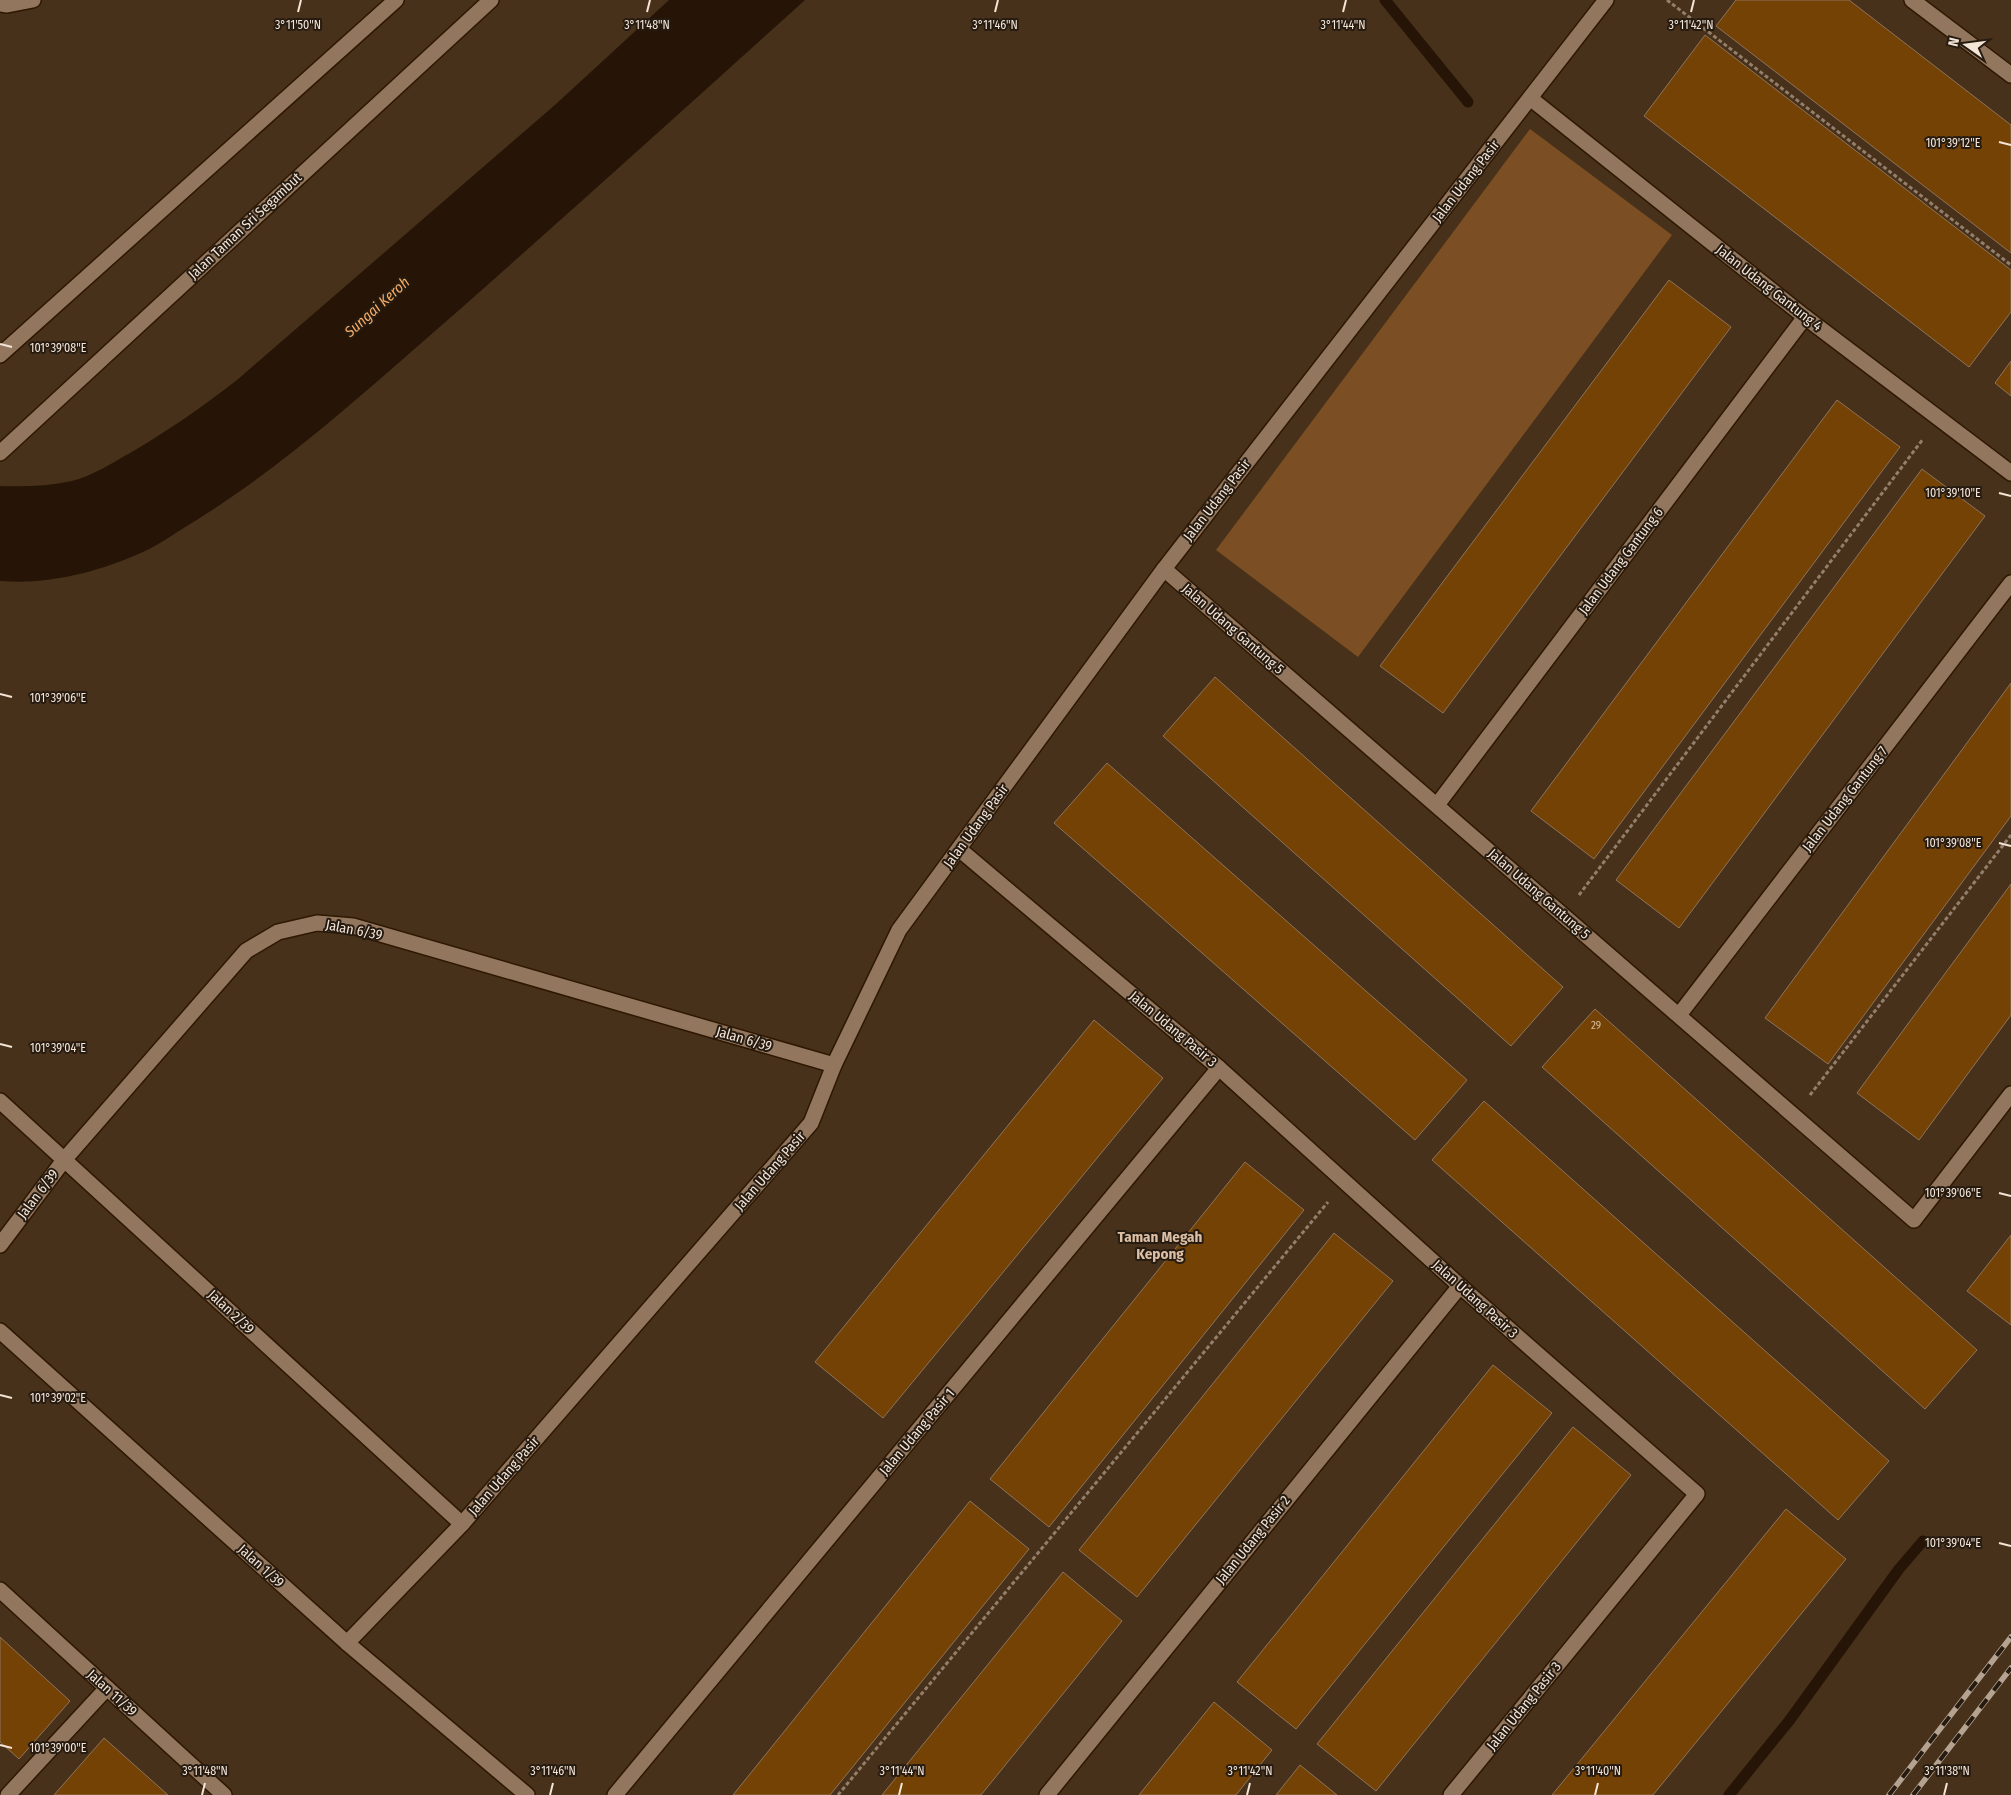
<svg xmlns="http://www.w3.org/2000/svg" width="2011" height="1795" font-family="'Fira Sans Condensed',sans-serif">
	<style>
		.green { fill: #7b4f23 }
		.water { fill: #261506 }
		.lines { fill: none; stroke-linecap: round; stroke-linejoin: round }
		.stream { stroke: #261506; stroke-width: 11 }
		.building { fill: #734204; stroke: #8f745b }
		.minor-casing { stroke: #2e1802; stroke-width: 18 }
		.path { stroke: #937f6c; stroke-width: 3; stroke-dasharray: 4 2.5; stroke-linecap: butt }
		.minor { stroke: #92765d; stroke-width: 15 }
		.rail-casing { stroke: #b5a391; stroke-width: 5.5 }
		.rail { stroke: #261b11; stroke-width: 4; stroke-dasharray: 11; stroke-linecap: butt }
		.ticks { fill: none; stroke: #f4e5d7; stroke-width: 2 }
		.labels { text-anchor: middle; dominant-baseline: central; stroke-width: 4; stroke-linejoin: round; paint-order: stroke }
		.number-label { font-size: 11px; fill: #d4bca2 }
		.street-label { font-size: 14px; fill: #f4e5d7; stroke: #261b11 }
		.water-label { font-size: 15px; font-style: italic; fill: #f8ad64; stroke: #261b11 }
		.neighbourhood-label { font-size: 15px; font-weight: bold; fill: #ddbfa5; stroke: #261b11 }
		.ticks-label { font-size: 12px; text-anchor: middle; fill: #f4e5d7; stroke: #261b11; stroke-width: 4; stroke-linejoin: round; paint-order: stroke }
	</style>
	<rect width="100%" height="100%" fill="#48311a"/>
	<path class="green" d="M1530,129L1672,235L1358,657L1216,550Z"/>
	<path class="water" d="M669,0H805C674,118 544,236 411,352C341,413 274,472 195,521C178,531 161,544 143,552C99,572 48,585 0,581V486C24,487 48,486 72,481C92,476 112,463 130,453C168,431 202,407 237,380L556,104Z"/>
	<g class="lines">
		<g class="stream">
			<path d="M1385,0L1468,102"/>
			<path d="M1729,1795L1789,1721L1899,1569L1923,1541"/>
		</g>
	</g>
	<g class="building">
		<path d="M1736,0H1849L2011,125V253L1716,26Z"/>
		<path d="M1705,35L2011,270V312L1969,367L1644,116Z"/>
		<path d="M1669,280L1731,327L1443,713L1380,666Z"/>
		<path d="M2011,361V396L1995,383Z"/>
		<path d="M1837,400L1900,447L1594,859L1531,811Z"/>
		<path d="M1922,469L1985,516L1679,928L1616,880Z"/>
		<path d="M1215,677L1563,987L1511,1046L1163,736Z"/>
		<path d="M2011,683V816L1828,1064L1765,1018Z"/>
		<path d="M1107,763L1467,1080L1415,1140L1054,823Z"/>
		<path d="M2011,884V1015L1919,1140L1857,1093Z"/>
		<path d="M1595,1009L1977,1350L1925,1409L1542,1067Z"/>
		<path d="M1094,1020L1163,1078L883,1418L815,1362Z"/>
		<path d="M1484,1101L1889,1461L1838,1520L1432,1160Z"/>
		<path d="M1245,1162L1304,1210L1049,1527L990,1479Z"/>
		<path d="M1334,1233L1393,1281L1137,1597L1079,1550Z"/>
		<path d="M2011,1235V1325L1967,1291Z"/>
		<path d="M1493,1365L1552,1413L1296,1729L1237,1682Z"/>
		<path d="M1573,1427L1631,1475L1376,1791L1317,1744Z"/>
		<path d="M970,1501L1029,1549L830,1795H733Z"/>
		<path d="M1786,1509L1846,1559L1653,1795H1552Z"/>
		<path d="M1063,1572L1122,1621L981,1795H882Z"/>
		<path d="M0,1637L70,1701L19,1759L0,1742Z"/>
		<path d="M1214,1702L1272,1750L1236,1795H1139Z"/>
		<path d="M104,1738L168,1795H54Z"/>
		<path d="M1300,1765L1337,1795H1276Z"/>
	</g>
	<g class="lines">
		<defs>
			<g id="minor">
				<path d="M1912,0L2011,75"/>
				<path d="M0,4L7,5L33,0"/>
				<path d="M1530,98L1805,317L2011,473"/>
				<path d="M0,355L396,0"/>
				<path d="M0,453L491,0"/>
				<path d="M1164,569L1914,1220L2011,1094"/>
				<path d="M1437,805L1805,317"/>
				<path d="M959,849L1219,1068L1460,1286L1697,1494L1451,1795"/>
				<path d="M1679,1015L2011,583"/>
				<path d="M0,1101L462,1524"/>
				<path d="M0,1245L64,1160L246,951L278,932L317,923L353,926L834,1065"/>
				<path d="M0,1331L347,1643L527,1795"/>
				<path d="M0,1590L224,1795"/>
				<path d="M347,1643L462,1524L811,1123L834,1065L899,930L1164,569L1606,0"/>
				<path d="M8,1795L107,1688"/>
				<path d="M615,1795L1219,1068"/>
				<path d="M1047,1795L1460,1286"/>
			</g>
		</defs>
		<use href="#minor" class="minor-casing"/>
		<g class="path">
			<path d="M1667,0L2011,265"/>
			<path d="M1579,895L1923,439"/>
			<path d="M1810,1095L2011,835"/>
			<path d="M838,1795L1328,1202"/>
		</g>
		<use href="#minor" class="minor"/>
		<defs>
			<g id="rail">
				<path d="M1889,1795L2011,1637"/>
				<path d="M1913,1795L2011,1668"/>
			</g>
		</defs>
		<use href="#rail" class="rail-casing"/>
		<use href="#rail" class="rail"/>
	</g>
	<path class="ticks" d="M298,12L301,0M647,12L650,0M995,12L998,0M1343,12L1346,0M1691,12L1694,0M1999,142L2011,145M0,344L12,347M1999,493L2011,496M0,694L12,697M1999,843L2011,846M0,1044L12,1047M1999,1193L2011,1196M0,1395L12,1398M1999,1543L2011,1546M0,1745L12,1748M202,1795L205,1783M550,1795L553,1783M899,1795L902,1783M1247,1795L1250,1783M1595,1795L1598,1783M1944,1795L1947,1783"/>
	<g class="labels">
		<g class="number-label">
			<text x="1596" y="1025">29</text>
		</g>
		<g class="street-label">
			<text transform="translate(1466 181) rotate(-52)">Jalan Udang Pasir</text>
			<text transform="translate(245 226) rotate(-43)">Jalan Taman Sri Segambut</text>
			<text transform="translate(1769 288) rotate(38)">Jalan Udang Gantung 4</text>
			<text transform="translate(1217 500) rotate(-52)">Jalan Udang Pasir</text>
			<text transform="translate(1621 561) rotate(-53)">Jalan Udang Gantung 6</text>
			<text transform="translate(1233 629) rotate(41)">Jalan Udang Gantung 5</text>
			<text transform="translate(1845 799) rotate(-52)">Jalan Udang Gantung 7</text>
			<text transform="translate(976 826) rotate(-54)">Jalan Udang Pasir</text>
			<text transform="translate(1539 894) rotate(41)">Jalan Udang Gantung 5</text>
			<text transform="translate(354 930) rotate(11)">Jalan 6/39</text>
			<text transform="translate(1173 1029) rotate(40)">Jalan Udang Pasir 3</text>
			<text transform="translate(744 1039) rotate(16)">Jalan 6/39</text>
			<text transform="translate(770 1171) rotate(-49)">Jalan Udang Pasir</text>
			<text transform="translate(38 1194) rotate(-53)">Jalan 6/39</text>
			<text transform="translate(1475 1299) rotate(42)">Jalan Udang Pasir 3</text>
			<text transform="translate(231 1312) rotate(43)">Jalan 2/39</text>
			<text transform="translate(917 1432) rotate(-50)">Jalan Udang Pasir 1</text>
			<text transform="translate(504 1476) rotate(-49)">Jalan Udang Pasir</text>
			<text transform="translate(1253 1540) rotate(-51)">Jalan Udang Pasir 2</text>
			<text transform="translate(261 1566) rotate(42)">Jalan 1/39</text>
			<text transform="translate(112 1693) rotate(42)">Jalan 11/39</text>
			<text transform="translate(1524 1706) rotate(-51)">Jalan Udang Pasir 3</text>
		</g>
		<g class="water-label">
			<text transform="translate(377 307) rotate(-42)">Sungai Keroh</text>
		</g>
		<g class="neighbourhood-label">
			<text x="1160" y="1237">Taman Megah<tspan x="1160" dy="17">Kepong</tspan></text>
		</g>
	</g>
	<g class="ticks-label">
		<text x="298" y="29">3°11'50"N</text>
		<text x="647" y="29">3°11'48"N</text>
		<text x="995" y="29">3°11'46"N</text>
		<text x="1343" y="29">3°11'44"N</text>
		<text x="1691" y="29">3°11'42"N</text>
		<text x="1953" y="147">101°39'12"E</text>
		<text x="58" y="352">101°39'08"E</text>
		<text x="1953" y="497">101°39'10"E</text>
		<text x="58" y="702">101°39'06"E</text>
		<text x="1953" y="847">101°39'08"E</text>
		<text x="58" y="1052">101°39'04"E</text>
		<text x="1953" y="1197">101°39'06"E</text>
		<text x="58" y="1402">101°39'02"E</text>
		<text x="1953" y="1547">101°39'04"E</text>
		<text x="58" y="1752">101°39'00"E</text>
		<text x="205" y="1775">3°11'48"N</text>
		<text x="553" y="1775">3°11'46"N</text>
		<text x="902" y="1775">3°11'44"N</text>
		<text x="1250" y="1775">3°11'42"N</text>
		<text x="1598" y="1775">3°11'40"N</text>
		<text x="1947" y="1775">3°11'38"N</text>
	</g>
	<g transform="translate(1966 45) rotate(284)" stroke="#261b11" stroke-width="4" paint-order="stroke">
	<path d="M0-4L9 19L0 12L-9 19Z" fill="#f4e5d7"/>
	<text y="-8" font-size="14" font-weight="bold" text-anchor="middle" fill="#f4e5d7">N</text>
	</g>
</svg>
